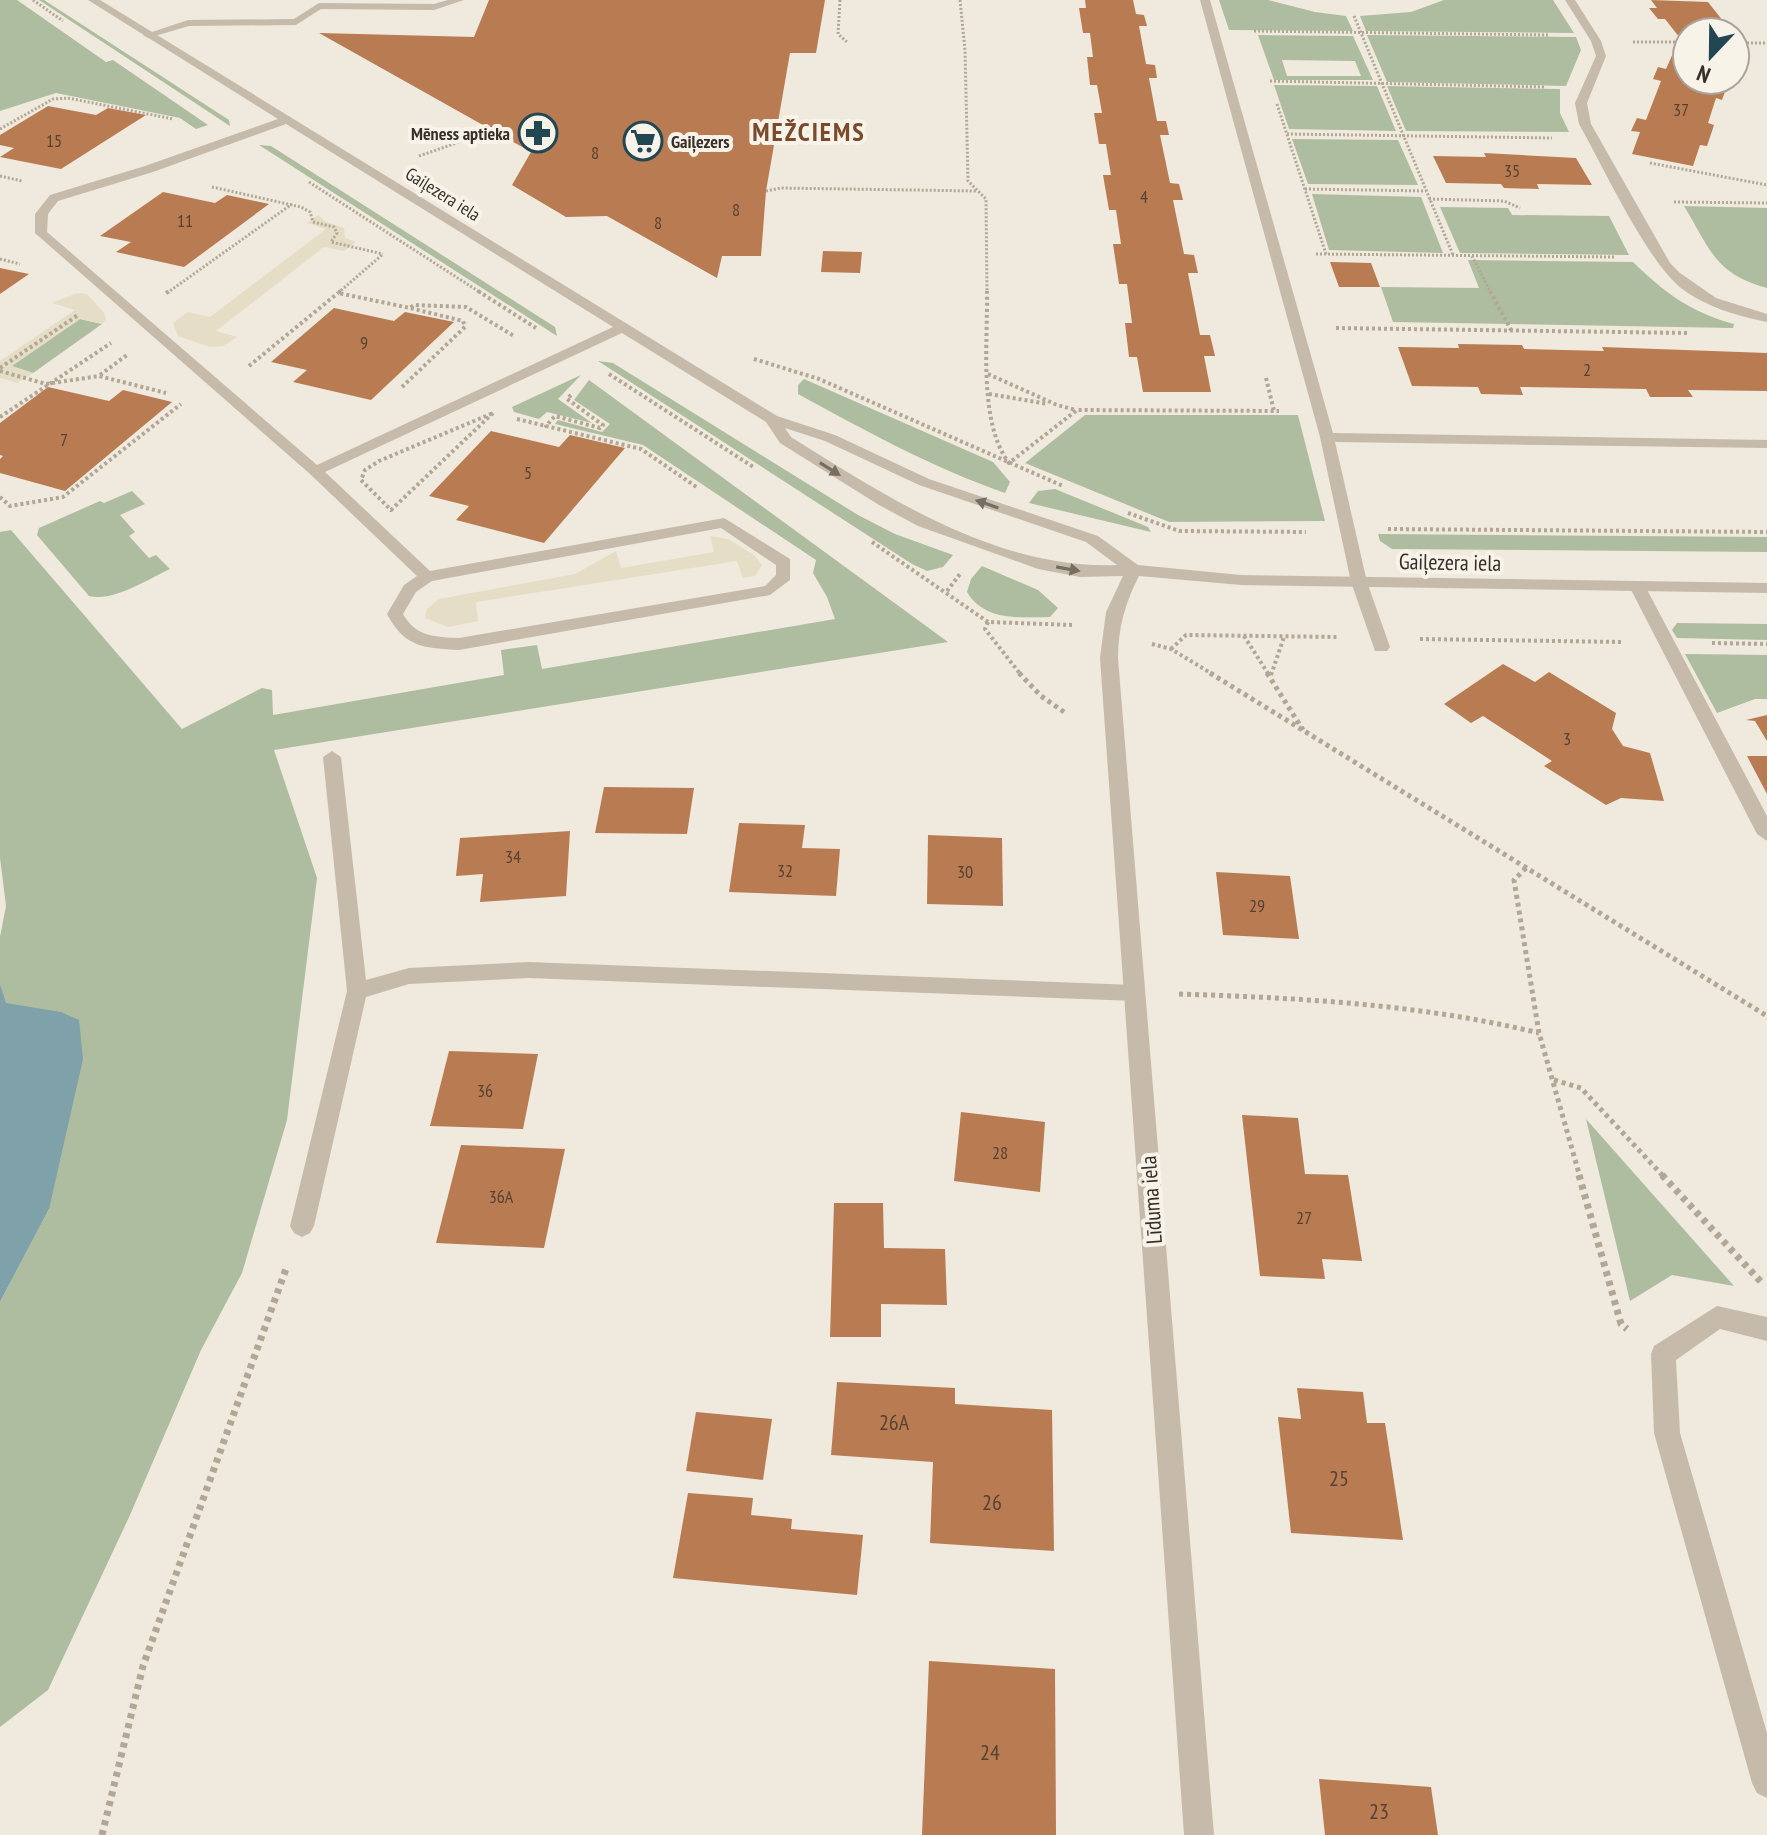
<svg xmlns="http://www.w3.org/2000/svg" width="1767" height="1835" font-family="'PT Sans Narrow',sans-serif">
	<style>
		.green { fill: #aebd9f; fill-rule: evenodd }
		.plaza { fill: #e6ddc6 }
		.water { fill: #7fa1a9 }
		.building { fill: #b97b52 }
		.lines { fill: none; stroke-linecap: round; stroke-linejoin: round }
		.path-far3 { stroke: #b2a695; stroke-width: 3; stroke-dasharray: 2 2; stroke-linecap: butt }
		.path-far2 { stroke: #b2a695; stroke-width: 4; stroke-dasharray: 3 3; stroke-linecap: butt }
		.path-far1 { stroke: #b2a695; stroke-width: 5; stroke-dasharray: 4 4; stroke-linecap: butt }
		.path { stroke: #b2a695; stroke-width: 7; stroke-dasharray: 5 5; stroke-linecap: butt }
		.lane { fill: #c6bbaa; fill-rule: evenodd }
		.street { fill: #c6bbaa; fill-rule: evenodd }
		.oneway { fill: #766d63 }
		.labels { text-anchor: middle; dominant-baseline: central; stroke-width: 8; stroke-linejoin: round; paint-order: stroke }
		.number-label { font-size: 18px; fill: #564133 }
		.far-poi-label { font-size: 18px; font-weight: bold; fill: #352e29; stroke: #f8f3e9; text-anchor: end }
		.far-street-label { font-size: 18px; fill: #352e29; stroke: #f8f3e9 }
		.street-label { font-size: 22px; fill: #352e29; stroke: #f8f3e9 }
		.near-number-label { font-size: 22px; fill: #564133 }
		.far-district-label { font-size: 26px; font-weight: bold; letter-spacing: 2px; fill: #7b4a2b; stroke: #f8f3e9 }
	</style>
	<rect width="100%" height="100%" fill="#efeadd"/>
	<g class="green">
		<path d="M0,0H17L106,62L113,60L208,125L196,129L180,118L56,93L0,111Z"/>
		<path d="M39,0H44L229,120L230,126Z"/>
		<path d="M1219,0H1268L1315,12L1346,16L1353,31L1229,30Z"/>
		<path d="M1444,0H1553L1574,33L1366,31L1360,16L1411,12Z"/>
		<path d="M1258,35L1353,36L1373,80H1274ZM1282,60L1355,61L1361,76H1287Z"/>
		<path d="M1367,35L1576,37L1581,50L1566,86L1387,82Z"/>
		<path d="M1274,85L1377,86L1396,131L1289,129Z"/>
		<path d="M1387,86L1560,89V113L1569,132L1406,131Z"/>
		<path d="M1292,139L1398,140L1418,185L1308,184Z"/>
		<path d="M259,145L271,146L555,327L557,336Z"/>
		<path d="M1312,194L1421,197L1443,253L1329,250Z"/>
		<path d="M1684,206L1767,208V288C1715,274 1710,249 1684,206Z"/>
		<path d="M1440,207L1508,208L1512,215L1609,216L1629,255L1460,253Z"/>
		<path d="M1468,260L1633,262C1665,293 1690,312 1734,324L1733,328L1393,322L1381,287L1479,288Z"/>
		<path d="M80,319L102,324L33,373L11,366Z"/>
		<path d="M598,361L613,363L858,515L895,534L953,555L943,567L927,571L912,564Z"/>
		<path d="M581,375L558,399L592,423L547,412L539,419L514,412L512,407Z"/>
		<path d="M804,379L993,462L1010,482L1005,493C931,467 866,431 798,394V385Z"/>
		<path d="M589,380L948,642L274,750L317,878L287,1120L242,1273L201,1350L130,1515L48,1690L0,1727V1302L49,1209L0,984V937L6,906L0,858V532L11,530L182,729L262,688L272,690L273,715L504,675L501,650L537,645L542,669L835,619L827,597L813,573L816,560L643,445L555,424L558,420L602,432L610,424L574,400Z"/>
		<path d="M1085,415H1298L1325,521L1169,522L1025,463Z"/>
		<path d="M1055,489L1148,527L1151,532L1029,503L1038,491Z"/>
		<path d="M132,491L145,504L120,515L135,532L129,536L149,558L156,555L170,569C148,579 114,602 89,596L37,535L39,528L100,501L104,503Z"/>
		<path d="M1378,534L1767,537V552L1392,549L1380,541Z"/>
		<path d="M982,566L1038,590L1058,608L1050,617C1020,617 985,622 967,592L971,579Z"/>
		<path d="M1677,623L1767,624V640L1677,638L1672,630Z"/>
		<path d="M1685,654L1767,655V699H1755L1717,713Z"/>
		<path d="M1586,1119L1734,1286L1672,1275L1630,1301Z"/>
	</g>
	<g class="plaza">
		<path d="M318,215L326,222L344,228L345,238L356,242L344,251L324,247L216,331L237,337L224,346L210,347L178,336L173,323L188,312L210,317L326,229L307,223Z"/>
		<path d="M77,293L87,294L104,313L106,319L102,324L80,319L12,366L33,373L17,383L0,378V361L75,310L52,303Z"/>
		<path d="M710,536L728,539L754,555L762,565L755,576L743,578L737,561L476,602L478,621L448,627L425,618L427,609L439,599L575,574L616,551L621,568L714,552Z"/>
	</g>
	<path class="water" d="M0,984L6,1003L61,1012L79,1020L83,1059L49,1209L0,1302Z"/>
	<g class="building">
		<path d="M489,0H825L816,53H790L766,191L761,256H722L717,278L607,216L566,217L512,185L531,152L319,33L474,37Z"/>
		<path d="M1085,0H1133L1136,14L1144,15L1147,26H1139L1146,64L1155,65L1157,78H1149L1157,121H1166L1169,135H1160L1170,183L1179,184L1183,200H1173L1184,254L1194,255L1198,273H1188L1200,335H1210L1215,356H1204L1211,392H1143L1137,357H1129L1125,323H1132L1127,284H1119L1113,244H1121L1116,210H1109L1103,175H1111L1106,144H1099L1094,113H1102L1097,85H1090L1087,57H1093L1090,33H1083L1079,8H1086Z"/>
		<path d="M1651,0L1708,2L1723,21H1717L1726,32H1687V39L1680,38L1665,19H1658L1649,8H1657Z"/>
		<path d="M1674,51L1687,53V80H1729L1722,100L1716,98L1708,123L1714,125L1707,146L1700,145L1693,166L1632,154L1640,132L1631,131L1637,118L1646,120L1661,81L1653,79L1658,67L1666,69Z"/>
		<path d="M48,106L96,115L108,108L146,115L61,169L0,157L14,148L0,145V135Z"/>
		<path d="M1484,153L1576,158L1592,185L1537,184L1539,189L1504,188L1501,184L1446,183L1433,156L1486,157Z"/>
		<path d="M163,192L215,203L227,195L269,204L184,267L116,252L131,242L100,236Z"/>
		<path d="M823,251L862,252L860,273L821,272Z"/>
		<path d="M1330,262L1371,263L1380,287H1339Z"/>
		<path d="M0,268L29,274L0,294Z"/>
		<path d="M334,308L394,321L405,312L454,322L371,400L293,382L307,370L271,362Z"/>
		<path d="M1458,344L1522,345L1524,349L1604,351L1602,347L1767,353V391L1688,390L1693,397H1650L1646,389L1520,387L1523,395L1481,394L1478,387L1412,386L1398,347L1459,348Z"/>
		<path d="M48,387L109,401L123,390L172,402L65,491L0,473V459L3,456L0,455V423Z"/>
		<path d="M491,431L559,447L570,435L625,448L544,543L456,520L469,506L429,496Z"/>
		<path d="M1503,664L1535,682L1549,672L1616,713L1612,729L1623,746L1650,753L1664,801L1621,798L1606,805L1544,766L1552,761L1483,716L1471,723L1444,704Z"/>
		<path d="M1767,715V741L1755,721L1746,720Z"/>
		<path d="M1747,756H1767V794Z"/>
		<path d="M604,787L694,788L687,834L595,833Z"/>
		<path d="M739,823L805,825L802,848L840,849L836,896L729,892Z"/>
		<path d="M570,831L566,896L480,902L483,874L456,876L460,838Z"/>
		<path d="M928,835L1002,838L1003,906L927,904Z"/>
		<path d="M1216,872L1290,876L1299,939L1223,935Z"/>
		<path d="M449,1051L538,1054L523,1129L430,1126Z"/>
		<path d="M961,1112L1045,1122L1040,1192L954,1181Z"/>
		<path d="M1242,1115L1298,1118L1305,1174L1348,1175L1362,1261L1322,1259L1325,1279L1260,1276Z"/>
		<path d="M461,1145L565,1149L544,1248L436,1243Z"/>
		<path d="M834,1203H883L884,1248L945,1249L947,1305L881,1304V1337H830Z"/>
		<path d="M837,1382L955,1388V1404L1052,1410L1054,1551L930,1543L933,1462L831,1455Z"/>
		<path d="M1297,1388L1363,1392L1367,1423H1385L1403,1540L1291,1533L1278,1417L1301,1419Z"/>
		<path d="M696,1412L772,1419L763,1480L686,1471Z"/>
		<path d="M688,1493L753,1498L751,1515L792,1519L791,1529L863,1535L857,1595L673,1578Z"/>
		<path d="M929,1661L1055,1669L1056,1835H922Z"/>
		<path d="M1319,1779L1431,1787L1438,1835H1325Z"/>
	</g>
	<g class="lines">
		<g class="path-far3">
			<path d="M33,0L63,21"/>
			<path d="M840,0L838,34L848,43"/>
			<path d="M960,0L965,50L968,181L986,199L987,293"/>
			<path d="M1354,16L1453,255"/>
			<path d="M1254,31L1548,35"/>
			<path d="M1633,42H1687"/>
			<path d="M1735,43H1767"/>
			<path d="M1270,81L1545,87"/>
			<path d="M1277,104L1326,254"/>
			<path d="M0,129L53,99L68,98L173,119"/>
			<path d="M1287,134L1552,138"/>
			<path d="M419,156L491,131"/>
			<path d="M1650,163L1767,185"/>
			<path d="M0,176L22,181"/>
			<path d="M309,182L481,293"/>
			<path d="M212,187L301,207L310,212L313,222L334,227L337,233L331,242L383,254"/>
			<path d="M1305,189L1426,191"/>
			<path d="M766,191L781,188L977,191"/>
			<path d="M1429,199L1504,201L1520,208"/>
			<path d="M1674,202L1767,203"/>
			<path d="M1316,254L1614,257"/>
			<path d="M1472,256L1491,293"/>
			<path d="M0,259L20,264"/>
			<path d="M167,293L292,204"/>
			<path d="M338,293L382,255"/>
		</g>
		<g class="path-far2">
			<path d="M341,291L338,293L410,308L414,305L466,307L514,336"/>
			<path d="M478,291L536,328"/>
			<path d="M987,291C988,341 978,422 1009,463L1077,410L1279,411"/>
			<path d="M1490,291L1511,330"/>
			<path d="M166,293L169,291"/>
			<path d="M1336,328L1689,333"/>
			<path d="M754,359L819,379L1063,486"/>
			<path d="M249,366L338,293"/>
			<path d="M0,368L78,315"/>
			<path d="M0,371L46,384L99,376L166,393"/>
			<path d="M609,374L755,468"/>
			<path d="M988,374L1057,405L1076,410"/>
			<path d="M100,375L127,355"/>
			<path d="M1266,378L1274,411"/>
			<path d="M402,387L465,327L463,321L410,308"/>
			<path d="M989,394L1048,404"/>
			<path d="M571,395L567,399L603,425L600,428L555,416L546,426L641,449L698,488"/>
			<path d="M493,413L391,510L361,480L365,470L379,461Z"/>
			<path d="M0,417L111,343"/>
			<path d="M517,419L546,426"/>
			<path d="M0,497L10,506L63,497L181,404"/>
			<path d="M1128,513L1179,531L1306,532"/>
			<path d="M1388,529L1767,532"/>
			<path d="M872,542L988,622L1073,625"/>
			<path d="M947,591L960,574"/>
			<path d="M988,622L985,629L1021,675"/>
			<path d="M1244,636L1269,675"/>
			<path d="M1420,639L1622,642"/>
			<path d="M1712,643L1767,644"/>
			<path d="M1152,644L1171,649L1214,675"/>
			<path d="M1171,649L1186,635L1338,637"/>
			<path d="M1271,675L1284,637"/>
		</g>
		<g class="path-far1">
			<path d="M1019,673L1041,696L1064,712"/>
			<path d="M1210,673L1767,1016"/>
			<path d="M1267,673L1303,730"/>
			<path d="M1526,868L1514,880L1539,1033L1580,1177"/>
			<path d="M1179,994C1301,998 1420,1004 1539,1033"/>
			<path d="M1554,1080L1581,1088L1664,1177"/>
		</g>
		<g class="path">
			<path d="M1579,1175L1621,1324L1627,1329"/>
			<path d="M1662,1175L1762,1283"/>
			<path d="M102,1835L143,1666L287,1266"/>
		</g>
		<g class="lane">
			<path d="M448,0H464L434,10L321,9L296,25L189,26L148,38L143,35L188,20L294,19L319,3L434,4Z"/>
			<path d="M1200,0H1210L1333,433L1767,440V448L1335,442L1367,582L1390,647L1387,651H1375L1351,582L1320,437Z"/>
			<path d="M1565,0H1575L1601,41L1606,56L1587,103L1591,124L1670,263L1680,273L1716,298L1767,314V322C1737,316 1706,307 1681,288C1646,260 1603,166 1579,124L1575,103L1596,56L1591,41Z"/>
			<path d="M1637,581L1645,586L1767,816V841L1757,834L1629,586Z"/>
			<path d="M332,751L341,757L366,980L409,968L529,962L1135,985L1142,987L1145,993L1142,999L1135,1001L529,978L409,984L366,997L314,1226L310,1233L302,1237L294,1233L290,1226L347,991L323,757Z"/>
			<path d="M1717,1306L1767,1317V1341L1720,1329L1676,1360L1680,1433L1767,1733V1798L1757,1793L1752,1783L1654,1433L1651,1354L1654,1346Z"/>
		</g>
		<path class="street" d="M88,0H100L777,416L835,435L929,479L1098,536L1138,565L1241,575L1767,583V593L1241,585L1139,576C1125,603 1118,628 1118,658L1214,1835H1184L1100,658L1106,612L1123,576L1080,577L1038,569L918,526L879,505L780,443L766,422L622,333L325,472L430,571L724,518L790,559V580L770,595L459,650C424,648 405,648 387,614L404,585L417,576L310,474L35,233V214L50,195L145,166L278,119ZM286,124L613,327L317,465L47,232L48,214L58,201L153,172ZM785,428L825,441L919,485L1086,542L1117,565C999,570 888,498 791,437ZM721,528L776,565V575L765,586L459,638C435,637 416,637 403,614L416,592L432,581Z"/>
	</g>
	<defs><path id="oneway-solid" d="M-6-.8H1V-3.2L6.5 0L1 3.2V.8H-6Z" transform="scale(2)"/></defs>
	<g class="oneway">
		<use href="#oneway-solid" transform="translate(830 469) rotate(32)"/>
		<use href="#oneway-solid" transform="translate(987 504) rotate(-161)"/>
		<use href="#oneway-solid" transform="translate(1068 569) rotate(10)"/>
	</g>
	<defs>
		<symbol id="pharmacy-ring" viewBox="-11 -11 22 22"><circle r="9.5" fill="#f8f3e9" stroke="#234752" stroke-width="1.5"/><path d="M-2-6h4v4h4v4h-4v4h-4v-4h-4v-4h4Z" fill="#234752"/></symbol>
		<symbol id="supermarket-ring" viewBox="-11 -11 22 22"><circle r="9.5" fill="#f8f3e9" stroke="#234752" stroke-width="1.5"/><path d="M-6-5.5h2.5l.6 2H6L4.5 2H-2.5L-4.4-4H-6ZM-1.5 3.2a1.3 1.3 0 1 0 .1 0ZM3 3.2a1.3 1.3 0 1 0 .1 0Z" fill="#234752"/></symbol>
	</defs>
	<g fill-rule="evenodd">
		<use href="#pharmacy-ring" x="516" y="111" width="44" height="44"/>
		<use href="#supermarket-ring" x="621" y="119" width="44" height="44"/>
	</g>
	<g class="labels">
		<g class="number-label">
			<text x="1681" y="109">37</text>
			<text x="54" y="140">15</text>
			<text x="595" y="152">8</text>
			<text x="1512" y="170">35</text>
			<text x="1144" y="196">4</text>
			<text x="736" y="209">8</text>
			<text x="185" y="220">11</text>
			<text x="658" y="222">8</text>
			<text x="364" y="342">9</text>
			<text x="1587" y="369">2</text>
			<text x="64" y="439">7</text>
			<text x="528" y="472">5</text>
			<text x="1567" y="738">3</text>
			<text x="513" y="856">34</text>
			<text x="785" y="870">32</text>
			<text x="965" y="871">30</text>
			<text x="1257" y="905">29</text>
			<text x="485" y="1090">36</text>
			<text x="1000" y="1152">28</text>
			<text x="501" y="1196">36A</text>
			<text x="1304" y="1217">27</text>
		</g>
		<g class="far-poi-label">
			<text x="510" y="133">Mēness aptieka</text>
			<text x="671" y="141" text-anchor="start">Gaiļezers</text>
		</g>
		<g class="far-street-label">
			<text transform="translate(443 194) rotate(32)">Gaiļezera iela</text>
		</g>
		<g class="street-label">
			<text transform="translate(1450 562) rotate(1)">Gaiļezera iela</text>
			<text transform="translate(1151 1200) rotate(-94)">Līduma iela</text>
		</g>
		<g class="near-number-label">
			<text x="894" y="1422">26A</text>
			<text x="1339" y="1478">25</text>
			<text x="992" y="1502">26</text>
			<text x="990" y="1752">24</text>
			<text x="1379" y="1811">23</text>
		</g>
		<g class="far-district-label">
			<text x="809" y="131">MEŽCIEMS</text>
		</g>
	</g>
	<g transform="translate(1711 56) rotate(202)"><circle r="38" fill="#f8f3e9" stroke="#aaa49c" stroke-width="2"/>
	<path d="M0-6L14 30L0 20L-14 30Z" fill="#234752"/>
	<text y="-12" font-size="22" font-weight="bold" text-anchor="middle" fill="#352e29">N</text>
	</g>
</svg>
